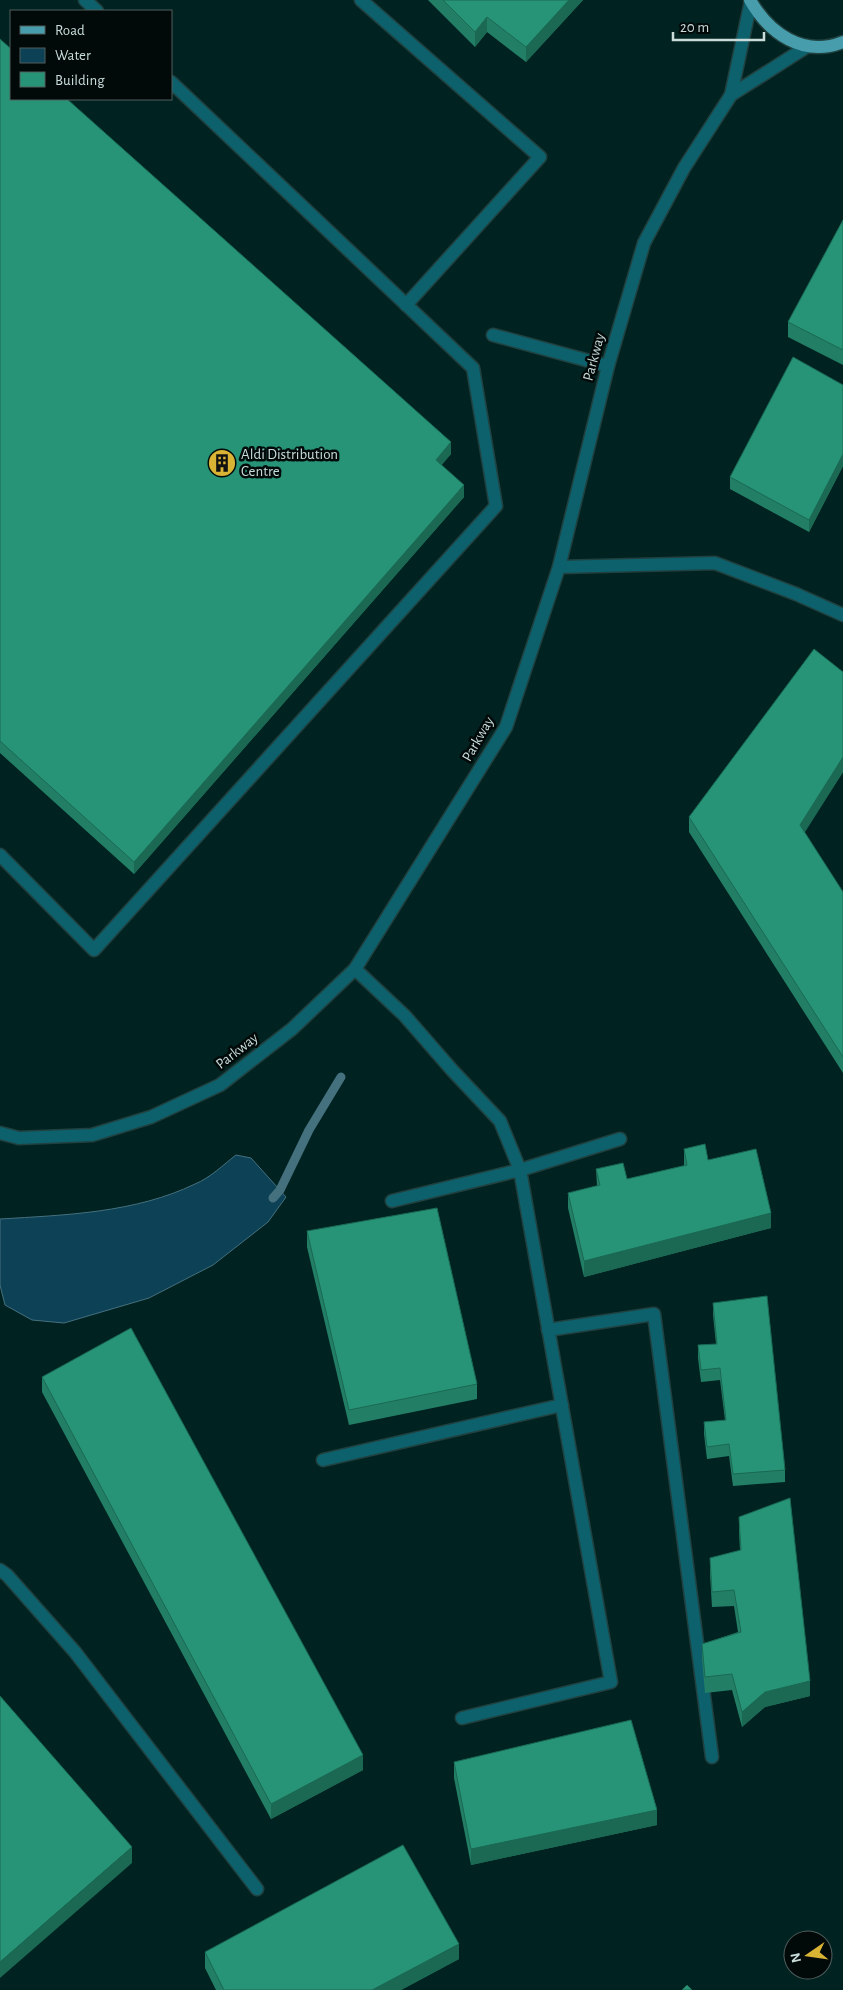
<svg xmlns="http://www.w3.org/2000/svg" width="843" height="1990" font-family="'Alegreya Sans',sans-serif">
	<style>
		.water { fill: #0d4156; stroke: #45707e }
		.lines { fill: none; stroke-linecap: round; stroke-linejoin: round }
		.stream { stroke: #45707e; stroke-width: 9 }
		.minor-casing { stroke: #20413f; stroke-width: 15 }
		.major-casing { stroke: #20413f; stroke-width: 15 }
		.minor { stroke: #0d616d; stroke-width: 12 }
		.major { stroke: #479dab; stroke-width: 12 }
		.wall { fill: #227f66 }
		.shaded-wall { fill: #1b6853 }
		.building { fill: #279477; stroke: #1b6853 }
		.labels { text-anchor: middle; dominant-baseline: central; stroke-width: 5; stroke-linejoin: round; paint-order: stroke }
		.street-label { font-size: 15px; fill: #c9dcda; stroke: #010a09 }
		.poi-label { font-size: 15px; fill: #c9dcda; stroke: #010a09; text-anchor: start }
	</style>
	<rect width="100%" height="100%" fill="#002321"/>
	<path class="water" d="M236,1155L251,1158L286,1197L268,1222L213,1265L149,1298L64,1323L32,1320L5,1305L0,1285V1219C65,1215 135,1213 195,1184C210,1178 223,1165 236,1155Z"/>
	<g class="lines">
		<path class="stream" d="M273,1198L280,1190L309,1130L341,1077"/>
		<defs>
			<g id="minor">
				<path d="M85,0L97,11"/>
				<path d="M361,0L540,157L406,305"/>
				<path d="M731,95L751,1"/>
				<path d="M493,335L608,366"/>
				<path d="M559,567L715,563L796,594L843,615"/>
				<path d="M0,855L94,950L496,506L473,368L171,82"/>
				<path d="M355,969L405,1016L452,1070L500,1121L520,1170L611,1682L462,1718"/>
				<path d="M0,1133L19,1138L92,1135L151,1117L220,1085L292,1029L355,969L506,727L559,567L608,366L644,243L684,168L731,95L808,46"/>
				<path d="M392,1201L520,1170L620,1139"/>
				<path d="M548,1330L654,1314L712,1757"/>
				<path d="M323,1460L562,1405"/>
				<path d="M0,1570L7,1575L75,1652L257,1889"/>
			</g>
			<path id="major" d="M750,0C769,33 803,58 843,42"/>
		</defs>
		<use href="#minor" class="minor-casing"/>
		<use href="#major" class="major-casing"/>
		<use href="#minor" class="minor"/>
		<use href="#major" class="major"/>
	</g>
	<g class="wall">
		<path d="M428,0H583L526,62L487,32L475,47Z"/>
		<path d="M0,39L451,454L441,465L464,497L134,874L0,753Z"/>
		<path d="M843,220V365L788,337V322Z"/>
		<path d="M843,385V466L809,532L730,489V477Z"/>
		<path d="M843,672V772L804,832L843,892V1073L689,832V817Z"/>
		<path d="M684,1149L708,1160L771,1228L584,1277L568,1208V1193L597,1186L596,1169L627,1179L684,1166Z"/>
		<path d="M307,1231L477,1384V1399L349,1425L307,1247Z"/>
		<path d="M713,1303L785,1470V1482L733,1486L729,1456L707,1459L704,1434V1422L725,1420L720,1380L701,1382L698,1358V1345L716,1344L713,1315Z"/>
		<path d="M42,1377L363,1770L271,1819L42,1392Z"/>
		<path d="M739,1517L810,1696L765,1707L742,1727L732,1690L705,1693L702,1659V1644L738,1632L734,1606L712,1607L710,1574V1558L740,1551L739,1532Z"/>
		<path d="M454,1762L657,1825L471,1865L454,1778Z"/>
		<path d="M205,1952L459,1959L401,1990H216L205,1968Z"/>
	</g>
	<g class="shaded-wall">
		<path d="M569,0H583L526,62V47Z"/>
		<path d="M487,17V32L475,47V32Z"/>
		<path d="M451,442V454L436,472V460Z"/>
		<path d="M843,454V466L809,532V520Z"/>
		<path d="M464,485V497L134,874V862Z"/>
		<path d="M843,757V772L800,840V825Z"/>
		<path d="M771,1213V1228L584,1277V1261Z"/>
		<path d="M810,1681V1696L765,1707L742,1727V1712L765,1692Z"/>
		<path d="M363,1755V1770L271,1819V1804Z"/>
		<path d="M657,1810V1825L471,1865V1849Z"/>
		<path d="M132,1847V1863L0,1978V1962Z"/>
		<path d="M459,1944V1959L401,1990H372Z"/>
	</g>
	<g class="building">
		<path d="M443,0H569L526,47L487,17L475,32Z"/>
		<path d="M0,39L11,49V99H67L451,442L436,460L464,485L134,862L0,741Z"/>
		<path d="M843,220V350L788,322Z"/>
		<path d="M793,357L843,385V454L809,520L730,477Z"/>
		<path d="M814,649L843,672V757L800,825L843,892V1057L689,817Z"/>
		<path d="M705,1144L708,1160L756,1149L771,1213L584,1261L568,1193L600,1185L596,1169L623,1163L627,1179L687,1165L684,1149Z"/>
		<path d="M437,1208L477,1384L349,1410L307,1231Z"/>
		<path d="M767,1296L785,1470L733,1474L729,1444L707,1447L704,1422L726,1420L720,1368L701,1370L698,1345L717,1344L713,1303Z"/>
		<path d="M131,1328L363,1755L271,1804L42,1377Z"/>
		<path d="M790,1498L810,1681L765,1692L742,1712L732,1674L705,1677L702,1644L741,1632L734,1590L712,1592L710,1558L741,1550L739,1517Z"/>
		<path d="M0,1696L132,1847L0,1962Z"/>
		<path d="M631,1720L657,1810L471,1849L454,1762Z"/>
		<path d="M403,1845L459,1944L372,1990H224L205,1952Z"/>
		<path d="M687,1985L692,1990H682Z"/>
	</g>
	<defs>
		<symbol id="building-disc" viewBox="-11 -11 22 22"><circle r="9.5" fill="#d9b334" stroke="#010a09"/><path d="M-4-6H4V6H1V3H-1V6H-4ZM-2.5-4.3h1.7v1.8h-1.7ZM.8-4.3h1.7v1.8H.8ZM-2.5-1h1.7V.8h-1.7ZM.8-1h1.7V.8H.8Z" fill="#111"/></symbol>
	</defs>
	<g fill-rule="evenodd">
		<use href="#building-disc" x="206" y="447" width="32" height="32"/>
	</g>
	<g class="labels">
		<g class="street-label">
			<text transform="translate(594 357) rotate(-75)">Parkway</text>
			<text transform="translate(478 739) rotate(-60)">Parkway</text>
			<text transform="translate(237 1051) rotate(-38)">Parkway</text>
		</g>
		<g class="poi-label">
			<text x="241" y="454">Aldi Distribution<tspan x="241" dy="17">Centre</tspan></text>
		</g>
	</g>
	<rect x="10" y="10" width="162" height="90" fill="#010a09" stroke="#515e5d"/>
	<rect x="20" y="26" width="25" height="8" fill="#479dab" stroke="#515e5d"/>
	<text x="55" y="35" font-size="15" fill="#c9dcda">Road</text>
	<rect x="20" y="48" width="25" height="15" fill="#0d4156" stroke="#515e5d"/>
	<text x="55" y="60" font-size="15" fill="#c9dcda">Water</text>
	<rect x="20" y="72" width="25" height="15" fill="#279477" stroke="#515e5d"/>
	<text x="55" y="85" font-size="15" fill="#c9dcda">Building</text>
	<g transform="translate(808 1955) rotate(257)"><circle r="24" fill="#010a09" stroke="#515e5d"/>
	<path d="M0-4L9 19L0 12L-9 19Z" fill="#d9b334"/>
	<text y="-8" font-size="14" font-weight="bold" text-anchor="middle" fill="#c9dcda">N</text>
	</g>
	<path d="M673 32v8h91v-8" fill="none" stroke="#c9dcda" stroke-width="2.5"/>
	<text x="680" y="32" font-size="15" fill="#c9dcda" stroke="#010a09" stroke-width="4" paint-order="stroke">20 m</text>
</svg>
